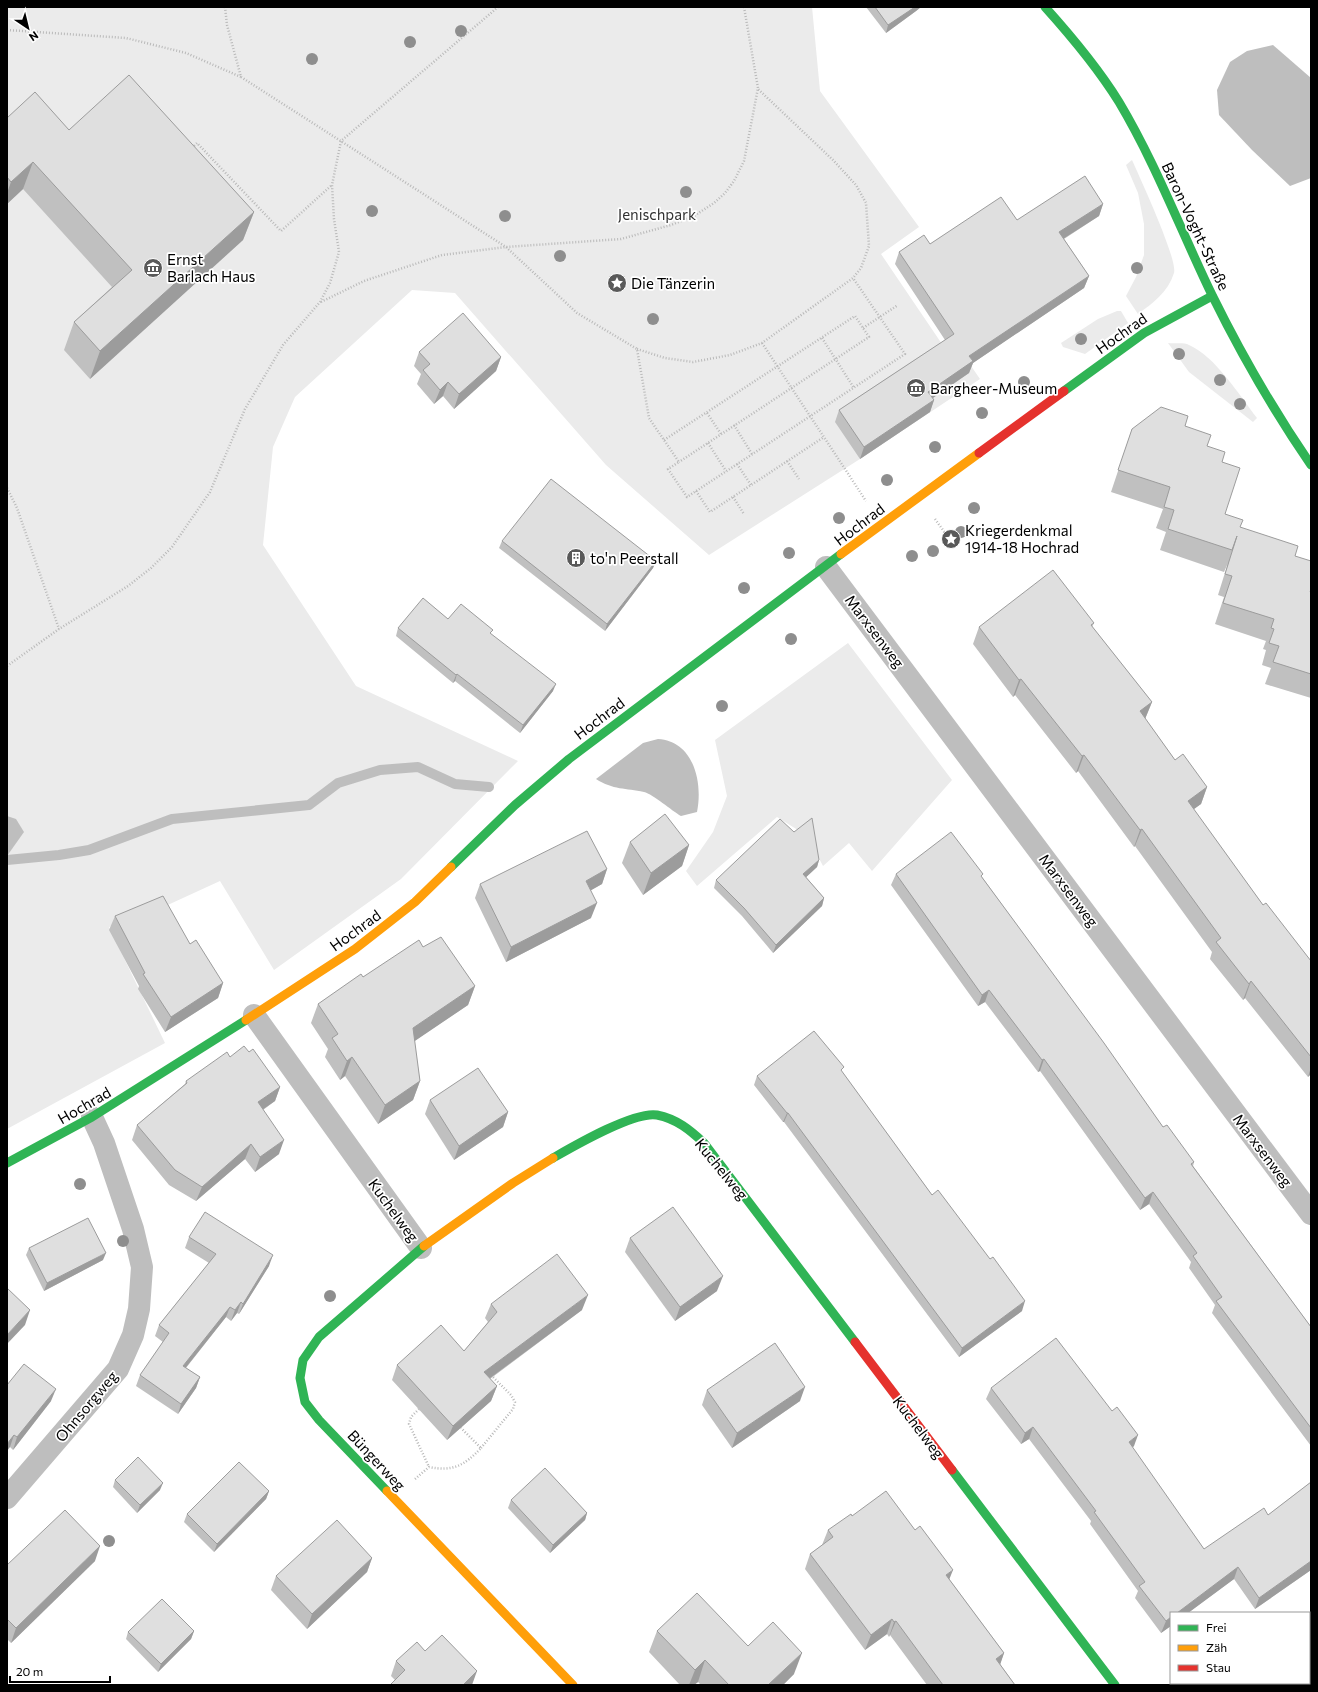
<svg xmlns="http://www.w3.org/2000/svg" width="1318" height="1692" font-family="Commissioner,sans-serif">
	<style>
		.green { fill: #ebebeb }
		.water { fill: #bebebe }
		.lines { fill: none; stroke-linecap: round; stroke-linejoin: round }
		.stream { stroke: #bebebe; stroke-width: 10 }
		.path { stroke: #b9b9b9; stroke-width: 2.5; stroke-dasharray: 1 2; stroke-linecap: butt }
		.street { stroke: #bebebe; stroke-width: 22 }
		.fast { stroke: #30b455; stroke-width: 9 }
		.slow { stroke: #ff9f0a; stroke-width: 9 }
		.jam { stroke: #e5322d; stroke-width: 9 }
		.tree { fill: #8e8e8e }
		.wall { fill: #c0c0c0 }
		.shaded-wall { fill: #9c9c9c }
		.building { fill: #dfdfdf; stroke: #9c9c9c }
		.labels { text-anchor: middle; dominant-baseline: central; stroke-width: 3.5; stroke-linejoin: round; paint-order: stroke }
		.park-label { font-size: 15px; fill: #323232; stroke: #fff }
		.street-label { font-size: 15px; fill: #000; stroke: #fff }
		.poi-label { font-size: 15px; fill: #000; stroke: #fff; text-anchor: start }
	</style>
	<rect width="100%" height="100%" fill="#fff"/>
	<g class="green">
		<path d="M7,7H812L820,91L919,227L881,254L944,347L954,341L980,379L860,459L709,555L606,465L455,293L412,290L295,397L273,447L263,545L356,686L518,761L401,879L274,970L220,881L135,920L109,927L165,1043L7,1129Z"/>
		<path d="M1132,160C1140,178 1178,260 1174,273C1168,292 1153,303 1138,314L1126,296L1136,277L1144,255V224L1138,193L1126,165Z"/>
		<path d="M1117,311H1121L1128,323L1085,354L1063,347L1061,343L1098,319Z"/>
		<path d="M1168,343C1174,344 1184,342 1189,345C1215,356 1240,396 1257,418L1253,422L1189,372Z"/>
		<path d="M848,643L952,780L872,871L849,843L823,866L813,847L801,832L777,817L697,886L686,871L713,832L727,796L715,740Z"/>
	</g>
	<g class="water">
		<path d="M1273,45L1311,78V178L1290,186L1252,150L1219,115L1217,90L1230,62L1247,51Z"/>
		<path d="M658,739C694,741 703,783 697,812L681,816C672,811 653,794 644,792C626,788 613,790 596,779L643,743Z"/>
		<path d="M7,816L16,819L24,832L7,856Z"/>
	</g>
	<g class="lines">
		<path class="stream" d="M7,860L59,855L89,850L172,819L309,805L338,783L380,770L418,767L455,784L489,787"/>
		<g class="path">
			<path d="M225,7L227,25L241,77L506,247L577,313L637,349L649,418L679,462L668,469L687,497L905,354L853,278"/>
			<path d="M7,30L126,38L186,53L241,77"/>
			<path d="M192,148L197,143L281,231L332,185"/>
			<path d="M321,302L364,281L442,255L506,247L621,239L671,225L694,216L714,203L725,193L734,181L744,161L758,88L744,7"/>
			<path d="M863,328L898,305"/>
			<path d="M822,338L854,388"/>
			<path d="M762,343L866,501"/>
			<path d="M637,349L665,358L693,362L730,355L762,343L853,278L861,268L869,246L866,203L856,185L833,160L758,89"/>
			<path d="M707,413L721,434"/>
			<path d="M734,425L752,454"/>
			<path d="M664,440L855,316L869,337L679,462"/>
			<path d="M708,443L726,471"/>
			<path d="M787,461L799,479"/>
			<path d="M737,464L751,485"/>
			<path d="M7,488L17,508L59,629"/>
			<path d="M696,491L710,512L824,437"/>
			<path d="M733,497L744,514"/>
			<path d="M935,519L948,537"/>
			<path d="M7,666L59,629L128,586L151,568L172,547L210,492L245,409L283,345L320,302L330,283L339,252L334,219L332,185L341,141L498,7"/>
			<path d="M419,1409L411,1417L409,1424L429,1467"/>
			<path d="M481,1448L513,1409L515,1402L511,1395L491,1375"/>
			<path d="M415,1479L429,1467C453,1472 465,1465 481,1448L461,1428"/>
		</g>
		<g class="street">
			<path d="M826,567L1311,1214"/>
			<path d="M254,1015L421,1248"/>
			<path d="M7,1498L118,1369L133,1335L139,1309L142,1267L133,1229L104,1143L92,1117"/>
			<path d="M1296,1685L1299,1683"/>
		</g>
		<g class="fast">
			<path d="M1045,7C1072,37 1098,68 1119,102C1156,164 1181,231 1212,295C1241,354 1274,411 1311,465"/>
			<path d="M1064,391L1144,333L1212,296"/>
			<path d="M451,867L515,805L569,759L841,554"/>
			<path d="M553,1158C574,1146 634,1111 657,1115C677,1119 690,1130 704,1143L855,1342"/>
			<path d="M7,1163L92,1117L246,1020"/>
			<path d="M952,1470L1115,1685"/>
			<path d="M387,1491L319,1420L305,1402L300,1378L303,1360L319,1337L424,1246"/>
		</g>
		<g class="slow">
			<path d="M841,554L979,453"/>
			<path d="M246,1020L355,949L415,902L451,867"/>
			<path d="M424,1246L513,1183L553,1158"/>
			<path d="M387,1491L573,1685"/>
		</g>
		<g class="jam">
			<path d="M979,453L1064,391"/>
			<path d="M855,1342L952,1470"/>
		</g>
	</g>
	<g class="tree">
		<circle cx="461" cy="31" r="6"/>
		<circle cx="410" cy="42" r="6"/>
		<circle cx="312" cy="59" r="6"/>
		<circle cx="686" cy="192" r="6"/>
		<circle cx="372" cy="211" r="6"/>
		<circle cx="505" cy="216" r="6"/>
		<circle cx="560" cy="256" r="6"/>
		<circle cx="1137" cy="268" r="6"/>
		<circle cx="653" cy="319" r="6"/>
		<circle cx="1081" cy="339" r="6"/>
		<circle cx="1179" cy="354" r="6"/>
		<circle cx="1220" cy="380" r="6"/>
		<circle cx="1024" cy="382" r="6"/>
		<circle cx="1240" cy="404" r="6"/>
		<circle cx="982" cy="413" r="6"/>
		<circle cx="935" cy="447" r="6"/>
		<circle cx="887" cy="480" r="6"/>
		<circle cx="974" cy="508" r="6"/>
		<circle cx="839" cy="518" r="6"/>
		<circle cx="961" cy="532" r="6"/>
		<circle cx="933" cy="551" r="6"/>
		<circle cx="789" cy="553" r="6"/>
		<circle cx="912" cy="556" r="6"/>
		<circle cx="744" cy="588" r="6"/>
		<circle cx="791" cy="639" r="6"/>
		<circle cx="722" cy="706" r="6"/>
		<circle cx="80" cy="1184" r="6"/>
		<circle cx="123" cy="1241" r="6"/>
		<circle cx="330" cy="1296" r="6"/>
		<circle cx="109" cy="1541" r="6"/>
	</g>
	<g class="wall">
		<path d="M866,7H921L916,11L886,33Z"/>
		<path d="M7,118L69,130L254,212L243,240L90,379L64,350L74,322L112,287L23,189L7,204Z"/>
		<path d="M1103,204L1099,216L1064,239L1089,276L1084,288L973,363L969,373L933,398L934,400L930,412L860,459L835,422L839,410L945,340L895,264L899,252L930,244L1017,220Z"/>
		<path d="M419,352L501,357L496,371L454,409L443,396L434,404L417,384L421,374L414,366Z"/>
		<path d="M1185,426L1207,446L1222,462L1225,514L1240,527L1295,556L1311,592V698L1265,684L1271,668L1262,665L1266,650L1263,649L1266,641L1215,624L1224,597L1218,595L1228,563L1224,572L1160,550L1166,532L1156,528L1163,509L1111,492L1132,429Z"/>
		<path d="M502,541L656,561L653,568L605,631L499,548Z"/>
		<path d="M448,619L491,634L553,691L520,733L455,681L453,683L396,636L398,628Z"/>
		<path d="M1094,623L1092,627L1152,702L1145,719L1175,760L1207,787L1201,804L1193,809L1263,905L1311,961V1074L1308,1077L1245,998L1243,1000L1210,959L1212,952L1135,846L1134,847L1078,771L1076,773L1015,695L1013,697L973,644L979,627Z"/>
		<path d="M630,842L689,845L682,866L643,895L622,863Z"/>
		<path d="M819,860L817,867L806,877L824,898L822,906L773,953L742,916L714,888L716,880Z"/>
		<path d="M607,869L602,884L591,890V918L506,962L475,898L480,884Z"/>
		<path d="M896,874L982,877L1163,1127L1194,1162L1193,1166L1311,1327V1446L1212,1313L1215,1305L1189,1268L1191,1262L1149,1204L1140,1210L1040,1071L1038,1072L985,1002L978,1006L891,885Z"/>
		<path d="M115,916L190,944L223,983L218,998L165,1032L138,989L139,986L109,930Z"/>
		<path d="M423,947L475,986L468,1005L414,1041L420,1081L413,1100L378,1124L345,1076L340,1080L325,1057L328,1049L311,1023L318,1004L363,977Z"/>
		<path d="M249,1052L280,1087L275,1101L263,1110L279,1154L255,1172L245,1159L196,1201L169,1185L132,1140L137,1125L185,1084L186,1081L230,1057Z"/>
		<path d="M842,1072L932,1195L1022,1311L959,1357L784,1122H783L754,1085L757,1076Z"/>
		<path d="M430,1100L508,1112L503,1127L454,1160L425,1114Z"/>
		<path d="M189,1237L269,1266L239,1314L237,1313L231,1321L226,1317L186,1368L200,1377L196,1388L178,1414L136,1386L140,1375L163,1342L155,1336L159,1325L209,1263L185,1248Z"/>
		<path d="M630,1238L717,1291L675,1321L625,1252Z"/>
		<path d="M29,1248L103,1260L44,1291L26,1255Z"/>
		<path d="M491,1304L582,1310L490,1379L497,1386L491,1401L447,1440L392,1380L397,1365L464,1351L488,1322L485,1318Z"/>
		<path d="M7,1385L51,1401L13,1450L10,1447Z"/>
		<path d="M991,1388L1134,1446L1132,1448L1204,1549L1268,1515L1311,1482V1570L1255,1609L1234,1579L1161,1633L1135,1598L1138,1591L1090,1524L1091,1521L1029,1439L1021,1444L986,1399Z"/>
		<path d="M707,1390L800,1401L732,1448L702,1405Z"/>
		<path d="M115,1480L160,1490L137,1513L113,1487Z"/>
		<path d="M269,1491L266,1499L214,1552L184,1522L187,1514Z"/>
		<path d="M511,1500L587,1513L585,1520L550,1553L508,1508Z"/>
		<path d="M852,1516L949,1579L1004,1653L1000,1664L1015,1685H927L890,1635L889,1637L887,1634L865,1650L805,1569L810,1554L822,1545L828,1530Z"/>
		<path d="M372,1558L367,1572L307,1629L271,1590L276,1576Z"/>
		<path d="M95,1561L11,1643L7,1639V1565Z"/>
		<path d="M194,1631L191,1639L158,1672L126,1639L128,1632Z"/>
		<path d="M657,1631L748,1646L794,1674L783,1685H701L698,1682L694,1685H680L649,1652Z"/>
		<path d="M425,1651L395,1680L391,1676L396,1661Z"/>
	</g>
	<g class="shaded-wall">
		<path d="M915,7H921L916,11L886,33L888,25Z"/>
		<path d="M33,162L23,189L7,204V193L11,182Z"/>
		<path d="M1103,204L1099,216L1055,244L1059,232Z"/>
		<path d="M254,212L243,240L90,379L100,351Z"/>
		<path d="M1089,276L1084,288L973,363L969,373L924,404L928,392L969,356Z"/>
		<path d="M501,357L496,371L454,409L459,394Z"/>
		<path d="M448,382L443,396L434,404L440,390Z"/>
		<path d="M934,400L930,412L860,459L864,447Z"/>
		<path d="M656,561L653,568L605,631L607,624Z"/>
		<path d="M457,674L455,681L453,683L456,675Z"/>
		<path d="M1021,679L1015,695L1013,697L1019,680Z"/>
		<path d="M556,684L553,691L520,733L523,725Z"/>
		<path d="M1152,702L1145,719L1140,711Z"/>
		<path d="M1084,755L1078,771L1076,773L1082,756Z"/>
		<path d="M1207,787L1201,804L1182,818L1188,801Z"/>
		<path d="M1142,829L1135,846L1134,847L1140,830Z"/>
		<path d="M689,845L682,866L643,895L651,873Z"/>
		<path d="M819,860L817,867L801,882L803,874Z"/>
		<path d="M607,869L602,884L581,896L586,881Z"/>
		<path d="M824,898L822,906L773,953L776,945Z"/>
		<path d="M597,903L591,918L506,962L511,947Z"/>
		<path d="M1251,981L1245,998L1243,1000L1249,984Z"/>
		<path d="M223,983L218,998L165,1032L171,1017Z"/>
		<path d="M475,986L468,1005L406,1047L413,1028Z"/>
		<path d="M989,990L985,1002L978,1006L982,995Z"/>
		<path d="M352,1057L345,1076L340,1080L347,1061Z"/>
		<path d="M1044,1059L1040,1071L1038,1072L1042,1060Z"/>
		<path d="M1311,1067V1074L1308,1077Z"/>
		<path d="M420,1081L413,1100L378,1124L385,1105Z"/>
		<path d="M280,1087L275,1101L252,1117L258,1102Z"/>
		<path d="M508,1112L503,1127L454,1160L459,1146Z"/>
		<path d="M787,1113H788L784,1122H783Z"/>
		<path d="M284,1140L279,1154L255,1172L260,1157Z"/>
		<path d="M251,1144L245,1159L196,1201L202,1187Z"/>
		<path d="M1153,1192L1149,1204L1140,1210L1145,1198Z"/>
		<path d="M106,1253L103,1260L44,1291L47,1283Z"/>
		<path d="M273,1255L269,1266L239,1314L243,1304Z"/>
		<path d="M723,1276L717,1291L675,1321L680,1307Z"/>
		<path d="M588,1295L582,1310L478,1387L484,1372Z"/>
		<path d="M1025,1301L1022,1311L959,1357L962,1348Z"/>
		<path d="M241,1302L237,1313L231,1321L235,1310Z"/>
		<path d="M230,1307L226,1317L179,1376L183,1366Z"/>
		<path d="M30,1310L25,1325L7,1344V1335Z"/>
		<path d="M200,1377L196,1388L178,1414L181,1404Z"/>
		<path d="M497,1386L491,1401L447,1440L453,1426Z"/>
		<path d="M805,1387L800,1401L732,1448L737,1433Z"/>
		<path d="M56,1389L51,1401L13,1450L17,1437Z"/>
		<path d="M1033,1427L1029,1439L1021,1444L1025,1433Z"/>
		<path d="M14,1435L10,1447L7,1451V1444Z"/>
		<path d="M1138,1435L1134,1446L1124,1454L1129,1442Z"/>
		<path d="M163,1483L160,1490L137,1513L140,1505Z"/>
		<path d="M269,1491L266,1499L214,1552L217,1544Z"/>
		<path d="M587,1513L585,1520L550,1553L553,1545Z"/>
		<path d="M100,1546L95,1561L11,1643L16,1628Z"/>
		<path d="M372,1558L367,1572L307,1629L312,1614Z"/>
		<path d="M1311,1561V1570L1255,1609L1259,1598Z"/>
		<path d="M1238,1567L1234,1579L1188,1613H1177Z"/>
		<path d="M953,1570L947,1585L946,1575Z"/>
		<path d="M1171,1617V1626L1161,1633L1166,1621Z"/>
		<path d="M892,1619L887,1634L865,1650L871,1635Z"/>
		<path d="M896,1621L890,1635L889,1637L894,1622Z"/>
		<path d="M194,1631L191,1639L158,1672L161,1664Z"/>
		<path d="M802,1653L794,1674L783,1685H768Z"/>
		<path d="M1004,1653L999,1668L996,1659Z"/>
		<path d="M705,1660L698,1682L694,1685H689L695,1670Z"/>
		<path d="M477,1671L472,1685H463Z"/>
	</g>
	<g class="building">
		<path d="M875,7H915L888,25Z"/>
		<path d="M129,75L254,212L100,351L74,322L132,270L33,162L11,182L7,177V118L35,92L69,130Z"/>
		<path d="M1085,176L1103,204L1059,232L1089,276L969,356L973,361L928,392L934,400L864,447L839,410L954,334L899,252L924,235L930,244L1001,197L1017,220Z"/>
		<path d="M463,313L501,357L459,394L448,382L440,390L423,370L430,364L419,352Z"/>
		<path d="M1161,407L1188,416L1185,426L1211,435L1207,446L1225,452L1222,462L1240,468L1225,514L1243,520L1240,527L1298,546L1295,556L1311,561V590L1310,592H1311V674L1273,662L1279,646L1269,643L1274,629L1271,628L1274,619L1223,603L1232,576L1225,574L1237,536L1232,550L1168,529L1174,510L1164,507L1170,487L1118,470L1132,429Z"/>
		<path d="M551,479L656,561L607,624L502,541Z"/>
		<path d="M1053,570L1094,623L1091,625L1152,702L1140,711L1175,760L1183,754L1207,787L1188,801L1263,905L1266,903L1311,961V1057L1251,981L1249,984L1216,942L1221,938L1142,829L1140,830L1084,755L1082,756L1021,679L1019,680L979,627Z"/>
		<path d="M423,598L448,619L461,604L493,630L490,633L556,684L523,725L457,674L456,675L398,628Z"/>
		<path d="M665,814L689,845L651,873L630,842Z"/>
		<path d="M812,818L819,860L803,874L824,898L776,945L744,908L716,880L780,819L794,832Z"/>
		<path d="M587,831L607,869L586,881L597,903L511,947L480,884Z"/>
		<path d="M951,832L983,874L981,876L1104,1043L1163,1127L1167,1125L1194,1162L1191,1164L1311,1327V1428L1216,1301L1222,1297L1193,1256L1197,1253L1153,1192L1145,1198L1044,1059L1042,1060L989,990L982,995L896,874Z"/>
		<path d="M163,896L190,944L196,940L223,983L171,1017L143,974L145,973L115,916Z"/>
		<path d="M441,937L475,986L413,1028L420,1081L385,1105L352,1057L347,1061L332,1038L338,1034L318,1004L361,974L363,977L419,940L423,947Z"/>
		<path d="M814,1031L844,1067L841,1070L932,1195L938,1190L990,1259L993,1257L1025,1301L962,1348L788,1113H787L757,1076Z"/>
		<path d="M244,1046L249,1052L253,1049L280,1087L258,1102L284,1140L260,1157L251,1144L202,1187L175,1170L137,1125L187,1083L186,1081L227,1052L230,1057Z"/>
		<path d="M478,1068L508,1112L459,1146L430,1100Z"/>
		<path d="M673,1207L723,1276L680,1307L630,1238Z"/>
		<path d="M205,1212L273,1255L243,1304L241,1302L235,1310L230,1307L183,1366L200,1377L181,1404L140,1375L169,1333L159,1325L216,1254L189,1237Z"/>
		<path d="M88,1218L106,1253L47,1283L29,1248Z"/>
		<path d="M557,1254L588,1295L484,1372L497,1386L453,1426L397,1365L441,1325L464,1351L497,1312L491,1304Z"/>
		<path d="M7,1288L30,1310L7,1335Z"/>
		<path d="M1056,1338L1112,1411L1117,1407L1138,1435L1129,1442L1204,1549L1264,1508L1268,1515L1311,1482V1561L1259,1598L1238,1567L1177,1613H1171V1617L1166,1621L1139,1586L1145,1582L1094,1512L1096,1511L1033,1427L1025,1433L991,1388Z"/>
		<path d="M775,1343L805,1387L737,1433L707,1390Z"/>
		<path d="M24,1364L56,1389L17,1437L14,1435L7,1444V1385Z"/>
		<path d="M138,1457L163,1483L140,1505L115,1480Z"/>
		<path d="M239,1462L269,1491L217,1544L187,1514Z"/>
		<path d="M545,1468L587,1513L553,1545L511,1500Z"/>
		<path d="M886,1491L915,1530L920,1526L953,1570L946,1575L1004,1653L996,1659L1015,1685H943L896,1621L894,1622L892,1619L871,1635L810,1554L833,1537L828,1530L851,1514L852,1516Z"/>
		<path d="M65,1510L100,1546L16,1628L7,1619V1565Z"/>
		<path d="M337,1520L372,1558L312,1614L276,1576Z"/>
		<path d="M697,1593L748,1646L773,1622L802,1653L768,1685H729L705,1660L695,1670L657,1631Z"/>
		<path d="M162,1599L194,1631L161,1664L128,1632Z"/>
		<path d="M442,1635L477,1671L463,1685H390L405,1670L396,1661L417,1642L425,1651Z"/>
	</g>
	<defs>
		<symbol id="museum-disc" viewBox="-11 -11 22 22"><circle r="9.5" fill="#595959" stroke="#fff"/><path d="M0-6L6-3V-2H-6V-3ZM-5-1h2V3h-2ZM-1-1h2V3h-2ZM3-1h2V3H3ZM-6 4H6V6H-6Z" fill="#fff"/></symbol>
		<symbol id="sight-disc" viewBox="-11 -11 22 22"><circle r="9.5" fill="#595959" stroke="#fff"/><path d="M0-6L1.8-2.2L6-1.7L2.9 1.2L3.7 5.4L0 3.3L-3.7 5.4L-2.9 1.2L-6-1.7L-1.8-2.2Z" fill="#fff"/></symbol>
		<symbol id="building-disc" viewBox="-11 -11 22 22"><circle r="9.5" fill="#595959" stroke="#fff"/><path d="M-4-6H4V6H1V3H-1V6H-4ZM-2.5-4.3h1.7v1.8h-1.7ZM.8-4.3h1.7v1.8H.8ZM-2.5-1h1.7V.8h-1.7ZM.8-1h1.7V.8H.8Z" fill="#fff"/></symbol>
	</defs>
	<g fill-rule="evenodd">
		<use href="#museum-disc" x="142" y="257" width="22" height="22"/>
		<use href="#sight-disc" x="606" y="272" width="22" height="22"/>
		<use href="#museum-disc" x="905" y="377" width="22" height="22"/>
		<use href="#sight-disc" x="940" y="528" width="22" height="22"/>
		<use href="#building-disc" x="565" y="547" width="22" height="22"/>
	</g>
	<g class="labels">
		<g class="park-label">
			<text x="657" y="214">Jenischpark</text>
		</g>
		<g class="street-label">
			<text transform="translate(1196 226) rotate(65)">Baron-Voght-Straße</text>
			<text transform="translate(1121 333) rotate(-35)">Hochrad</text>
			<text transform="translate(859 524) rotate(-37)">Hochrad</text>
			<text transform="translate(875 631) rotate(53)">Marxsenweg</text>
			<text transform="translate(599 718) rotate(-37)">Hochrad</text>
			<text transform="translate(1069 890) rotate(53)">Marxsenweg</text>
			<text transform="translate(355 930) rotate(-36)">Hochrad</text>
			<text transform="translate(84 1105) rotate(-30)">Hochrad</text>
			<text transform="translate(1263 1150) rotate(53)">Marxsenweg</text>
			<text transform="translate(722 1169) rotate(51)">Kuchelweg</text>
			<text transform="translate(394 1210) rotate(54)">Kuchelweg</text>
			<text transform="translate(86 1406) rotate(-50)">Ohnsorgweg</text>
			<text transform="translate(919 1427) rotate(53)">Kuchelweg</text>
			<text transform="translate(377 1460) rotate(47)">Büngerweg</text>
		</g>
		<g class="poi-label">
			<text x="167" y="259">Ernst<tspan x="167" dy="17">Barlach Haus</tspan></text>
			<text x="631" y="283">Die Tänzerin</text>
			<text x="930" y="388">Bargheer-Museum</text>
			<text x="965" y="530">Kriegerdenkmal<tspan x="965" dy="17">1914-18 Hochrad</tspan></text>
			<text x="590" y="558">to'n Peerstall</text>
		</g>
	</g>
	<rect width="1318" height="1692" fill="none" stroke="#000000" stroke-width="16"/>
	<rect x="1170" y="1612" width="140" height="72" fill="#ffffff" stroke="#999999"/>
	<rect x="1178" y="1625" width="20" height="6" fill="#30b455" stroke="#999999"/>
	<text x="1206" y="1632" font-size="12" fill="#000000">Frei</text>
	<rect x="1178" y="1645" width="20" height="6" fill="#ff9f0a" stroke="#999999"/>
	<text x="1206" y="1652" font-size="12" fill="#000000">Zäh</text>
	<rect x="1178" y="1665" width="20" height="6" fill="#e5322d" stroke="#999999"/>
	<text x="1206" y="1672" font-size="12" fill="#000000">Stau</text>
	<g transform="translate(28 28) rotate(145)" stroke="#ffffff" stroke-width="3" paint-order="stroke">
	<path d="M0-3L7 15L0 10L-7 15Z" fill="#000000"/>
	<text y="-6" font-size="11" font-weight="bold" text-anchor="middle" fill="#000000">N</text>
	</g>
	<path d="M10 1676v6h100v-6" fill="none" stroke="#000000" stroke-width="2"/>
	<text x="16" y="1676" font-size="12" fill="#000000" stroke="#ffffff" stroke-width="3" paint-order="stroke">20 m</text>
</svg>
